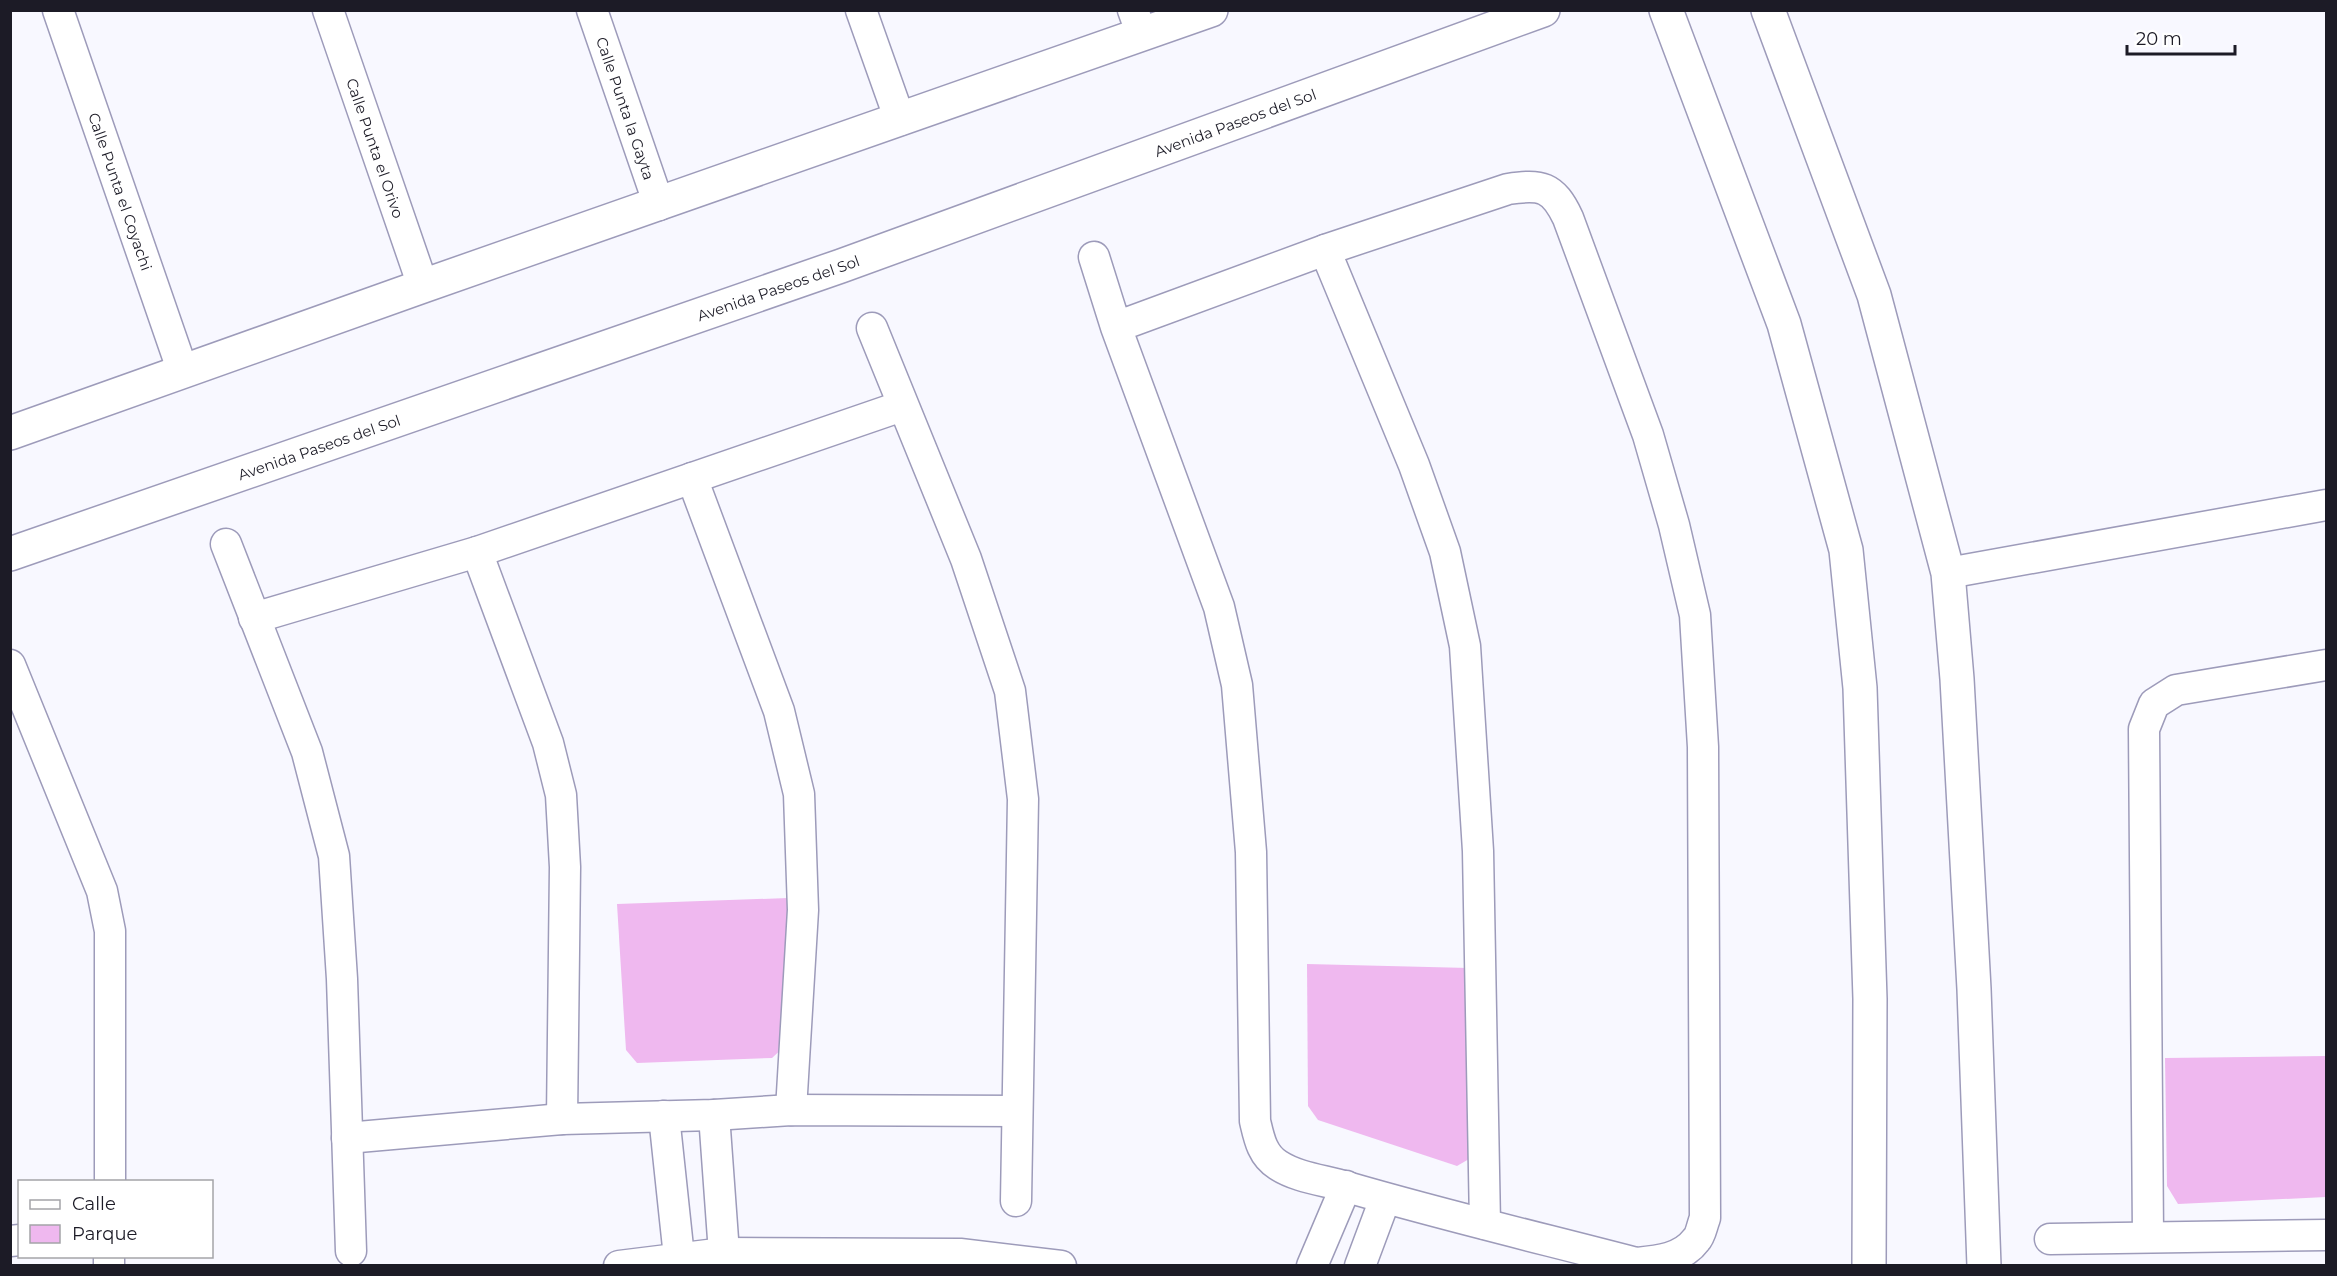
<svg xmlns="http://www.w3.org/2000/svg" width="2337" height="1276" font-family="Montserrat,sans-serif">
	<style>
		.green { fill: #efb8ef }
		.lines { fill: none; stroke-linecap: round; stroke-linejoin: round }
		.street-casing { stroke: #9d9bba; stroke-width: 33 }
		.secondary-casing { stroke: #9d9bba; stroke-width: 36 }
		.street { stroke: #fff; stroke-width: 30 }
		.secondary { stroke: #fff; stroke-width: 33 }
		.labels { text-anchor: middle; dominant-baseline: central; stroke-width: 5; stroke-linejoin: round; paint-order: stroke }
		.street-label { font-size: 15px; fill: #1c1b26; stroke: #fff }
	</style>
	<rect width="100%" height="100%" fill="#f8f8ff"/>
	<g class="green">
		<path d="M788,898L786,1045L772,1058L637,1063L626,1050L617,904Z"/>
		<path d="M1307,964L1469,968V1159L1457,1166L1318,1120L1308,1106Z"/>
		<path d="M2326,1056V1197L2178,1204L2167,1186L2165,1058Z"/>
	</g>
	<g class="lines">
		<defs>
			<g id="street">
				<path id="s1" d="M58,10L183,372"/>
				<path id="s2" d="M328,10L423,286"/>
				<path id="s3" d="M592,10L659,205"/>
				<path d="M861,10L900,120"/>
				<path d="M1133,10L1142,35"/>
				<path d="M1325,250L1414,465L1445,552L1465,646L1478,851L1485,1224"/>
				<path d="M1094,257L1116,327L1219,607L1237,685L1251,852L1255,1121C1259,1138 1262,1155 1278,1165C1298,1178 1324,1180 1347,1187C1443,1215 1540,1238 1636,1263C1657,1261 1682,1259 1696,1240C1701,1235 1702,1225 1705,1218L1703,747L1695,615L1674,525L1648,435L1568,218C1553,186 1541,184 1508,189L1325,250L1116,327"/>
				<path d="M872,328L966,559L1010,691L1023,799L1016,1201"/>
				<path d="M692,478L779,711L799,794L803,910L791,1110"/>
				<path d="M226,544L307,752L334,856L342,979L351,1251"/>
				<path d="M477,552L548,743L561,795L565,867L562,1119"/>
				<path d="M1948,573L2326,505"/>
				<path d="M254,618L477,552L902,406"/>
				<path d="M10,665L102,891L110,931V1182"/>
				<path d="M714,1115L724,1253"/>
				<path d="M664,1116L679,1257"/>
				<path d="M347,1138L562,1119L714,1115L791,1110L1017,1111"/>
				<path d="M2148,1236L2144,729L2154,704L2176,690L2326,665"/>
				<path d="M2050,1239L2326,1235"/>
				<path d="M10,1241L20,1240"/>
				<path d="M109,1266V1256"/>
				<path d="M619,1266L724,1253L960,1254L1061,1266"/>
				<path d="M1312,1266L1346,1186"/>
				<path d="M1360,1266L1385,1199"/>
			</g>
			<g id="secondary">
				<path d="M1666,10L1784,324L1846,550L1860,688L1870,999L1869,1266"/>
				<path d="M1768,10L1874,295L1948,573L1957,679L1974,989L1984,1266"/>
				<path d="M10,433L423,286L1211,10"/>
				<path id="s4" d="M10,554L841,266L1543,10"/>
			</g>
		</defs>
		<use href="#street" class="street-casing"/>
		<use href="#secondary" class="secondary-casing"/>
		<use href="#street" class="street"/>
		<use href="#secondary" class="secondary"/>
	</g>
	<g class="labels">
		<g class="street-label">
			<text stroke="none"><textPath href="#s3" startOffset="104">Calle Punta la Gayta</textPath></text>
			<text stroke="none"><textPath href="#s4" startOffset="1299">Avenida Paseos del Sol</textPath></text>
			<text stroke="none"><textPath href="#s2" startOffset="146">Calle Punta el Orivo</textPath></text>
			<text stroke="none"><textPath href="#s1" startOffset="192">Calle Punta el Coyachi</textPath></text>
			<text stroke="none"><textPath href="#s4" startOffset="813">Avenida Paseos del Sol</textPath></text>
			<text stroke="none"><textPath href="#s4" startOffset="327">Avenida Paseos del Sol</textPath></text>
		</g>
	</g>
	<rect width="2337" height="1276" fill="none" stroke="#1c1b26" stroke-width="24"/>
	<rect x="18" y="1180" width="195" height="78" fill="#ffffff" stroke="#a4a4a8" stroke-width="1.5"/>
	<rect x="30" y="1200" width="30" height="9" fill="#ffffff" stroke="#a4a4a8" stroke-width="1.5"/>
	<text x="72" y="1210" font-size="18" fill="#1c1b26">Calle</text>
	<rect x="30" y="1225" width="30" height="18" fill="#efb8ef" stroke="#a4a4a8" stroke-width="1.5"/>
	<text x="72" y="1240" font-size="18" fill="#1c1b26">Parque</text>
	<path d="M2127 45v9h108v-9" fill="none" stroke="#1c1b26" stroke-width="3"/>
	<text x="2136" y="45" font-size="18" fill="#1c1b26" stroke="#ffffff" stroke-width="4.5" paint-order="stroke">20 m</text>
</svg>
